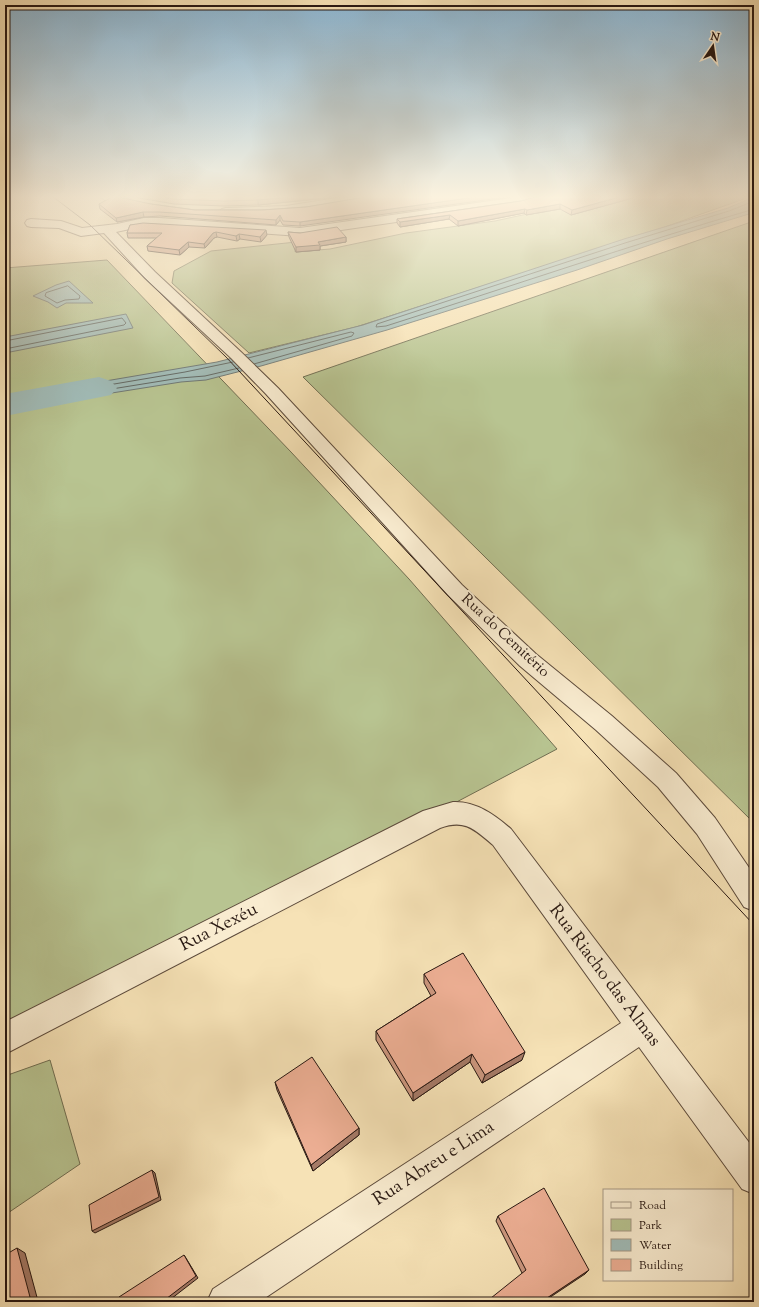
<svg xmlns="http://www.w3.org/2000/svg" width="759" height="1307" font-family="'Sorts Mill Goudy',serif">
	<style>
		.green { fill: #b8c491; stroke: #706e52 }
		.water { fill: #a1bcb8; stroke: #717a76 }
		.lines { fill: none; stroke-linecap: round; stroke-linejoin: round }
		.shore { stroke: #646a65; stroke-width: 1 }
		.stream { fill: #717a76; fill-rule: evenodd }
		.river { fill: #a1bcb8; fill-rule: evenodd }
		.street-casing { stroke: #5c4a3b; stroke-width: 2 }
		.street { fill: #f9ecd0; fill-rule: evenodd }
		.tram { stroke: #281812; stroke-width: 1 }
		.wall { fill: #cb967e; stroke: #281812 }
		.shaded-wall { fill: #a57a67; stroke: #281812 }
		.building { fill: #ecae93; stroke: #281812 }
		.labels { text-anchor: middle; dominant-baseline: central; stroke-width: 4; stroke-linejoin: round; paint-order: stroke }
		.street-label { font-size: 15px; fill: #281812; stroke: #f9ecd0 }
		.near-street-label { font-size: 18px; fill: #281812; stroke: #f9ecd0 }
	</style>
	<rect width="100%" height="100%" fill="#f6e2b6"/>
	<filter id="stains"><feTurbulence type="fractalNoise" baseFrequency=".005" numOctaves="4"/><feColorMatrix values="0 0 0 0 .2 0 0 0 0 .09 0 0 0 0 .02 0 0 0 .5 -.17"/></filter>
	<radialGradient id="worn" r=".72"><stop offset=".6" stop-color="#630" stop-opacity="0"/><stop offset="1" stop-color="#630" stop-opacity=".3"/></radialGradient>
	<g class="green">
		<path d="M592,196H752L665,227L356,327L249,353L172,283L174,271L211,251L296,242L295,252L330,249L406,233L495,221L555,208Z"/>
		<path d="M754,221V823L303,377Z"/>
		<path d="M107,260L291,452L409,579L557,749L449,806L5,1024V268Z"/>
		<path d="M50,1060L80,1164L5,1215V1076Z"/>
	</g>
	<g class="water">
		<path d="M754,197V212L749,214L667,239L577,270L387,330L261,366L206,380L181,382L30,406L35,393L217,362L363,325L624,239L728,208Z"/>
		<path d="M69,281L93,303H66L57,308L48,302L33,296L56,285Z"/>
		<path d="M126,314L133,328L5,353V337Z"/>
	</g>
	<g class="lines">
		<g class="shore">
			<path d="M754,201L729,211L625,243L377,324L376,327L386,326C509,287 631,245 754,209"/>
			<path d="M68,286L80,296L79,299L65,300L57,303L45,296L46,293Z"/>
			<path d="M5,341L122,318L126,323L124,325L5,349"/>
			<path d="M248,358L351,332L354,333L352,336L254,364"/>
			<path d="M233,362L185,372L61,393L60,395L62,397L180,378L205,376L239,368"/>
		</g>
		<path class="stream" d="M5,387L8,389L12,404L11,405H7L6,404Z"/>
		<path class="river" d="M99,377L111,381L117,388L111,395L5,416V394Z"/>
		<defs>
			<g id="street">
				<path d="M99,196H113L139,215L137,217H129Z"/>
				<path d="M349,196H378L372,199L286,212L226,214L222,213L220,211L222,209L226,208L286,206Z"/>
				<path d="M525,196H543L541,198L520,204L300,236L160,226H144L116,232L155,272L241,352L278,388L462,585L536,654L612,716L676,773L715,818L754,875V911L744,907L697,834L658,787L596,730L520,666L448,595L266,394L231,358L145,278L104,233L81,236L59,228L31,227L27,226L25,223L27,220L31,219L61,221L82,228L117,224L144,218H160L300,228Z"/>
				<path d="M453,802C476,801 495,815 511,829L754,1149V1194L742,1189L639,1047L259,1302H207L213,1289L621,1023L493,845C474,829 465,819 440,828L5,1054V1022L423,811Z"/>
			</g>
		</defs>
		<use href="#street" class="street-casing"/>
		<use href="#street" class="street"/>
		<path class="tram" d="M52,196L90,225L226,357L754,925"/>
	</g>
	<g class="wall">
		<path d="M128,196H349L258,205L224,206L174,204Z"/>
		<path d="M633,198L571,215L560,209L526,215L524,213L458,226L449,219L400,227L397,223V219L521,201Z"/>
		<path d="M339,202L300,226L283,225L280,220L276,225L160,216L144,217L117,222L100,209L99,204H151L195,210H262L306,207Z"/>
		<path d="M130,225L267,235L261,242L240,239L237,241L217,237L214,238L205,248L189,247L180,255L148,251L147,246L157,238H128L127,233Z"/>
		<path d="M288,232L346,237V242L320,246V250L296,252L289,237Z"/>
		<path d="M424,974L522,1060L482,1083L470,1062L413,1101L376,1040V1031L431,996L424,983Z"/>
		<path d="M275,1082L359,1128V1135L313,1171L277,1090Z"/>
		<path d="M498,1216L585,1274L522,1273L496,1221Z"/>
	</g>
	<g class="shaded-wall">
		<path d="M300,196H344L258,205V200Z"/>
		<path d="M482,196H514L300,226V222Z"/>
		<path d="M623,196H633V198L571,215L572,210Z"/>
		<path d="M560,204V209L526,215L527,210Z"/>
		<path d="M525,209L524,213L458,226V221Z"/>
		<path d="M143,212L144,217L117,222L116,218Z"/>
		<path d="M280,215V220L276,225V220Z"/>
		<path d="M450,215L449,219L400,227V222Z"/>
		<path d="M266,230L267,235L261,242L260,237Z"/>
		<path d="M216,232L217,237L214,238L205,248L204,244L213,233Z"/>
		<path d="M239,234L240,239L237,241L236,236Z"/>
		<path d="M346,237V242L320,246V250L296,252V247L318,242Z"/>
		<path d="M188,242L189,247L180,255L179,250Z"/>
		<path d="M525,1052L522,1060L482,1083L485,1075Z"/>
		<path d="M472,1054L470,1062L413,1101V1093Z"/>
		<path d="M359,1128V1135L313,1171L311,1165Z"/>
		<path d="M152,1170L155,1173L161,1200L95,1233L92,1231Z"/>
		<path d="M17,1248L25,1253L38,1301L37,1302H23Z"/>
		<path d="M184,1255L186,1258L198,1278L167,1302H162Z"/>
		<path d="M589,1270L585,1274L543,1302H541Z"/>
	</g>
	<g class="building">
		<path d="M114,196L151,204L195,210H262L306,207L371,196H482L300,222L283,221L280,215L276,220L159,212H143L116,218L99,204Z"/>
		<path d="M156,196H300L258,200L224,201L173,199Z"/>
		<path d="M538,196H623L572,210L560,204L527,210L525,209L458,221L450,215L400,222L397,219L521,201Z"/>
		<path d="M143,223L266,230L260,237L239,234L236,236L216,232L213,233L204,244L188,242L179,250L147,246L162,233H127L130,225Z"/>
		<path d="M337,227L346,237L318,242L320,245L296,247L288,232L300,233Z"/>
		<path d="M463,953L525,1052L485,1075L472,1054L413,1093L376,1031L436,993L424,974Z"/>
		<path d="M312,1057L359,1128L311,1165L275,1082Z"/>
		<path d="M152,1170L159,1197L92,1231L89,1205Z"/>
		<path d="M544,1188L589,1270L541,1302H486L526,1270L498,1216Z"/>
		<path d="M17,1248L30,1297L23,1302H5V1255Z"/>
		<path d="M184,1255L196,1276L162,1302H121L119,1297Z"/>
	</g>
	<linearGradient id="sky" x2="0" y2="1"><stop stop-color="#8bb7d5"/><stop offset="0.52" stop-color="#fbf2de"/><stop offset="1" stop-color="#fbf2de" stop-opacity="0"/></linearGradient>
	<rect width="759" height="379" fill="url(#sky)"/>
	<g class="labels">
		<g class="street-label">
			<text transform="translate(505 636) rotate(43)">Rua do Cemitério</text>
		</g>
		<g class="near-street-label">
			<text transform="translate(219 928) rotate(-27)">Rua Xexéu</text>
			<text transform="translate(604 976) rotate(53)">Rua Riacho das Almas</text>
			<text transform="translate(434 1164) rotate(-33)">Rua Abreu e Lima</text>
		</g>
	</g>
	<rect width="759" height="1307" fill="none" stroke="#f6e2b6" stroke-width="20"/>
	<rect x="6" y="6" width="747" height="1295" fill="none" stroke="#281812" stroke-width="2"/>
	<rect x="10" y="10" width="739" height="1287" fill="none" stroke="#281812"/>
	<rect x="603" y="1189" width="130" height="92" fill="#f9ecd0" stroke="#a59784"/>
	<rect x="611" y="1202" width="20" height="6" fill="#f9ecd0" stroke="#a59784"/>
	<text x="639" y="1209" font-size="12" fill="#281812">Road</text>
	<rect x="611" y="1219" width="20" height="12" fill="#b8c491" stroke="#a59784"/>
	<text x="639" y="1229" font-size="12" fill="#281812">Park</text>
	<rect x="611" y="1239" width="20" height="12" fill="#a1bcb8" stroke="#a59784"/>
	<text x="639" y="1249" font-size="12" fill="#281812">Water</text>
	<rect x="611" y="1259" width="20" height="12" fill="#ecae93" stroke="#a59784"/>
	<text x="639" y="1269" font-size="12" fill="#281812">Building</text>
	<g transform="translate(713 46) rotate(13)" stroke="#f9ecd0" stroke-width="3" paint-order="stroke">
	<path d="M0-3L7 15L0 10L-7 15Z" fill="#281812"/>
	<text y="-6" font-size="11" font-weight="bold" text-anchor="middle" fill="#281812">N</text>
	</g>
	<rect width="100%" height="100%" filter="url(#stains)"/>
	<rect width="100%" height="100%" fill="url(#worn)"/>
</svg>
